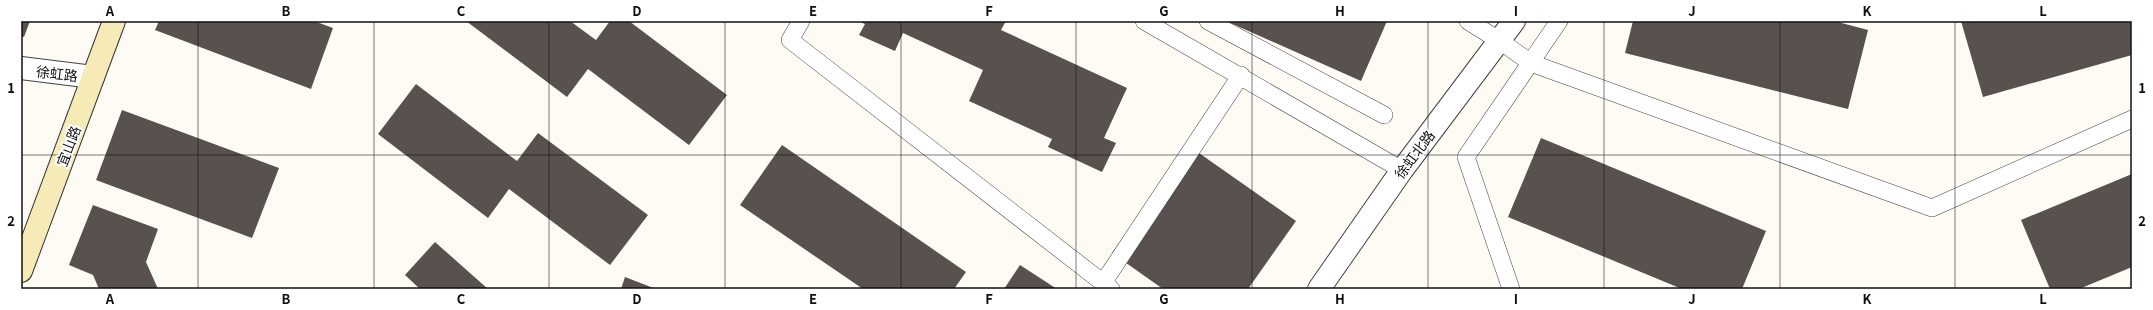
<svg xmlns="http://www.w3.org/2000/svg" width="2153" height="310" font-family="Georgia,'Noto Sans SC',serif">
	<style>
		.building { fill: #58514e }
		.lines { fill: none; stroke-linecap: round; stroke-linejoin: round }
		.lane-casing { stroke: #434343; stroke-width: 18 }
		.street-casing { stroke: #434343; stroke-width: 24 }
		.secondary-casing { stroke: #323232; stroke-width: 24 }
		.lane { stroke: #fff; stroke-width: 17 }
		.street { stroke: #fff; stroke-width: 22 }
		.secondary { stroke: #f6eab7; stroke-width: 22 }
		.grid { fill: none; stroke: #101010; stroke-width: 1; stroke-opacity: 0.55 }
		.labels { text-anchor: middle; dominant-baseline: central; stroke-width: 4; stroke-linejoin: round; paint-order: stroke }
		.street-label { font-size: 14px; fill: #101010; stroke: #fff }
		.neatline { fill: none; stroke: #101010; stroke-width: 1.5 }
		.grid-label { font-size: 13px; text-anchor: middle; font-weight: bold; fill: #101010 }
	</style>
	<rect width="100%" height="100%" fill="#fefbf5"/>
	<g class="building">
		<path d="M21,21H30L24,37L21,36Z"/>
		<path d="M159,21H314L333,28L311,89L155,30Z"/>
		<path d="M466,21H570L596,40L610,21H629L727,95L689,145L588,69L567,97Z"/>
		<path d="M858,21H1006L1001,30L1127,88L1104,138L1116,143L1102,172L1048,147L1052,139L969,101L983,70L903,33L895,51L859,35L865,24Z"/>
		<path d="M1226,21H1387L1361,81Z"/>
		<path d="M1633,21H1834L1868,30L1848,109L1625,53Z"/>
		<path d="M1961,21H2132V55L1983,97Z"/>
		<path d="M416,84L517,161L538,133L648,215L610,265L509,189L488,218L378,134Z"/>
		<path d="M122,110L279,168L252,238L96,180Z"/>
		<path d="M1541,138L1766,231L1742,289H1682L1508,217Z"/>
		<path d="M782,145L966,272L954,289H863L740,205Z"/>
		<path d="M1189,146L1296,221L1248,289H1163L1112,253Z"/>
		<path d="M2132,174V267L2079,289H2050L2021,220Z"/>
		<path d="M93,205L158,229L146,262L158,289H99L93,275L69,265Z"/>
		<path d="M435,242L488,289H420L405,275Z"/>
		<path d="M1020,265L1057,289H1004Z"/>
		<path d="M625,277L656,289H621Z"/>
	</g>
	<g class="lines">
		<defs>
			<g id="lane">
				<path d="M801,21L790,40L1111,289"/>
				<path d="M1144,21L1402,170"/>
				<path d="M1208,21L1384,115"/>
				<path d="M1468,21L1500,41L1531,63L1932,208L2132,119"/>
				<path d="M1103,283L1241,75"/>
				<path d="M1511,289L1466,157L1559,21"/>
			</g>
			<g id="street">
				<path d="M21,68L93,77"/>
				<path d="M1319,289L1402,170L1514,21"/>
			</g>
			<path id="secondary" d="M21,271L114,21"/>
		</defs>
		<use href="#lane" class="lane-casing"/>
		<use href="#street" class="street-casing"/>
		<use href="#secondary" class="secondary-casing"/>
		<use href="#lane" class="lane"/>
		<use href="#street" class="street"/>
		<use href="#secondary" class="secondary"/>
	</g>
	<path class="grid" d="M198,21V289M374,21V289M549,21V289M725,21V289M901,21V289M1076,21V289M1252,21V289M1428,21V289M1604,21V289M1780,21V289M1955,21V289M21,155H2132"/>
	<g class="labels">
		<g class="street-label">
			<text transform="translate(57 73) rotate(7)">徐虹路</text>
			<text transform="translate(68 146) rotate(-69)">宜山路</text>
			<text transform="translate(1414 154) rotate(-53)">徐虹北路</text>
		</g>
	</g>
	<rect width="2153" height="310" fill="none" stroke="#ffffff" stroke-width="44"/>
	<rect x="22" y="22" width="2109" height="266" class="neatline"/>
	<g class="grid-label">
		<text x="110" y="16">A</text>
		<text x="286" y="16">B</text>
		<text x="461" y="16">C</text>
		<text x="637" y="16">D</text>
		<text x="813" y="16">E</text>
		<text x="989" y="16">F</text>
		<text x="1164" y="16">G</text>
		<text x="1340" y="16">H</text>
		<text x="1516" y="16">I</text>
		<text x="1692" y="16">J</text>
		<text x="1867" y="16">K</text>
		<text x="2043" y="16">L</text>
		<text x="11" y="93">1</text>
		<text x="2142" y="93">1</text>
		<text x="11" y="226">2</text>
		<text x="2142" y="226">2</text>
		<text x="110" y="304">A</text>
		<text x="286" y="304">B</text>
		<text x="461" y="304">C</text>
		<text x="637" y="304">D</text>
		<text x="813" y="304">E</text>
		<text x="989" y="304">F</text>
		<text x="1164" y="304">G</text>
		<text x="1340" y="304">H</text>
		<text x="1516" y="304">I</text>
		<text x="1692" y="304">J</text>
		<text x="1867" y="304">K</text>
		<text x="2043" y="304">L</text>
	</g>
</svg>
